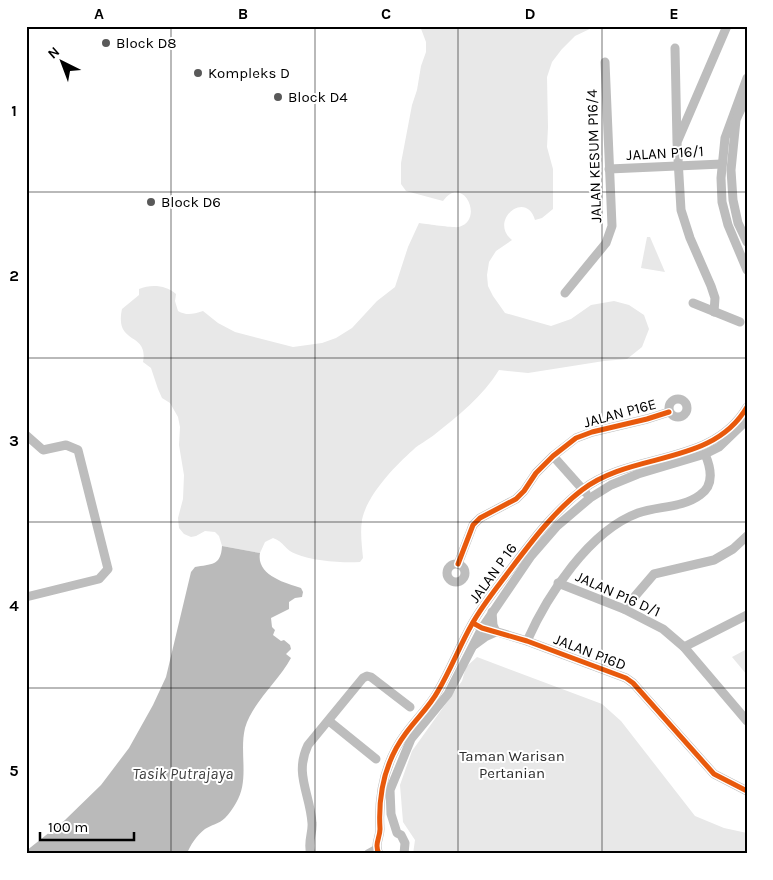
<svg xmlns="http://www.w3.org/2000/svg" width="773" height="880" font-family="Karla,sans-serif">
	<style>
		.green { fill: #e8e8e8 }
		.water { fill: #bababa }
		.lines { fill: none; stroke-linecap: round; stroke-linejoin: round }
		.minor { stroke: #bdbdbd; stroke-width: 9 }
		.cycleway-casing { stroke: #fff; stroke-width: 8 }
		.cycleway { stroke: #e8590c; stroke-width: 5 }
		.grid { fill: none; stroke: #000; stroke-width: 1; stroke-opacity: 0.55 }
		.poi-dot { fill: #595959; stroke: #fff; stroke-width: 2 }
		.labels { text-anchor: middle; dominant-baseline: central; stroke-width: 4; stroke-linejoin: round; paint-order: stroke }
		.poi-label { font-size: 15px; fill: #000; stroke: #fff; text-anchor: start }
		.street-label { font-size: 15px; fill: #000; stroke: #fff }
		.park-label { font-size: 15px; fill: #2c2c2c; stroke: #fff }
		.water-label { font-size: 16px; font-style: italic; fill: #3d3d3d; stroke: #fff }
		.neatline { fill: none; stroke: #000; stroke-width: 2 }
		.grid-label { font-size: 16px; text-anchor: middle; font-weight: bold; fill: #000 }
	</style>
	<rect width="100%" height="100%" fill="#fff"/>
	<g class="green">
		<path d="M420,26H596L575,36L562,49L552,62L547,77L548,127L547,147L553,169V209L542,218L535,220C526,189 488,221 512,240L496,251L489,262L487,275L488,286L493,296L505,313L551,326L571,319L591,305L614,301L629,305L644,315L649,329L642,347L627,359L604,361L528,373L499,370C483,396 458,416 434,435C428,440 419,444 413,450C394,467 367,495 362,520C360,533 362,546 363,558L360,562C342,563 312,561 296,554C286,551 283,541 273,538L265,542L260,553L222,546L219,536L215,532L205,531L196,536L191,537L184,534L179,528L178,518L183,499L184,475L179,445L180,427L178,417L170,403L162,398L158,389L151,368L143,362C149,331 114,346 122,309L139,295V289C151,284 166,285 176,294L175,301L178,311C187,316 193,314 203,311L218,323L235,332L293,347L322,343L336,338L352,328L377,301L395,287L408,247L419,223C427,224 453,228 459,227C485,220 463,173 443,201L406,191L401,184V163L412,105L417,90L421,66L426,52V42Z"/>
		<path d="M647,237H650L665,272L641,268Z"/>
		<path d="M747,649V675L732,657Z"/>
		<path d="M477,657L602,704L621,721L695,816L724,828L747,833V854H413L415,840L403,822L400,785L412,751L462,681L466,667Z"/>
	</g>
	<path class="water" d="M222,546L260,553C256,575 285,583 301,588L303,592L302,597L295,598L289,602V609L271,618L272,627L275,630L273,635L281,641L284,640L290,645L291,649L286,654L291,658C278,682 252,703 245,728C239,753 250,780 236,803C233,808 229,814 225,818C219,824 211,825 205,829C197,835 190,845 187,854H26V851L65,820L101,785L129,748L153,705L166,677L191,572L195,567C211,564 221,566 222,546Z"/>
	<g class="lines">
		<g class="minor">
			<path d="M675,48L677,142L681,210L690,238L711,286L715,298L714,312"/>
			<path d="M747,78L725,138L721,178L722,202L728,225L747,270"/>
			<path d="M747,96L736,120L731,170L733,200L738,223L747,242"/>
			<path d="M678,140L727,26"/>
			<path d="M609,169L722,164"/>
			<path d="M565,293L606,243L612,226L605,62"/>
			<path d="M693,303L740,322"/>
			<circle cx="678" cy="408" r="9"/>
			<path d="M26,435L43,450L66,445L78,450L108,569L99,579L26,597"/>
			<path d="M553,456L586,493"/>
			<path d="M458,564L473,525L480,518L516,499L524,491L536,473L553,456L576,438L592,432L647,419L669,412"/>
			<circle cx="456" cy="573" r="9"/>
			<path d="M558,583L624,609L663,629L684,647L747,721"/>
			<path d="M624,609L654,574L714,560L733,549L747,536"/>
			<path d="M478,626L527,641L626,678L633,683L714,774L747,791"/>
			<path d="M527,641C547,596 589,531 638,513C657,506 683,508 700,495C715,485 711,468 705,454"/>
			<path d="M474,645L485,637L496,632L493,625L492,612"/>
			<path d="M684,647L747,615"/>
			<path d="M329,721L376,759"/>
			<path d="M311,854C307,843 313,833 312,823C310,793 294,774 308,745L363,678L367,676L371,677L410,707"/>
			<path d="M368,854L377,849"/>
			<path d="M379,854C374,844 380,838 380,829C378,795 385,761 406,733C416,719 430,706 438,691C451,669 460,645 472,624C482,606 495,590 507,574C529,545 553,512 582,490C632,451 712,467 747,407"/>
			<path d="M404,854L405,843L401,835L397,833L391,814L390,790L411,739L448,694L482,628L531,556L557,526L590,498L611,485L638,474L705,454L719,447L747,420"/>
		</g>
		<defs>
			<g id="cycleway">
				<path d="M458,564L473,525L480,518L516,499L524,491L536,473L553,456L576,438L592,432L647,419L669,412"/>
				<path d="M473,623L482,628L527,641L626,678L633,683L714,774L747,791"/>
				<path d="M379,854C374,844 380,838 380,829C378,795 385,761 406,733C416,719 430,706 438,691C451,669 460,645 472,624C482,606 495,590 507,574C529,545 553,512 582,490C632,451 712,467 747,407"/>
			</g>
		</defs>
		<use href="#cycleway" class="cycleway-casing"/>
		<use href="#cycleway" class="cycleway"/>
	</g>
	<path class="grid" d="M171,26V854M315,26V854M458,26V854M602,26V854M26,192H747M26,358H747M26,522H747M26,688H747"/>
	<g class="poi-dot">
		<circle cx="106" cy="43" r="5"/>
		<circle cx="198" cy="73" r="5"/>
		<circle cx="278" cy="97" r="5"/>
		<circle cx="151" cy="202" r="5"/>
	</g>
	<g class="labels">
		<g class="poi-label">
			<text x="116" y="43">Block D8</text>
			<text x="208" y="73">Kompleks D</text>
			<text x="288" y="97">Block D4</text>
			<text x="161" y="202">Block D6</text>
		</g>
		<g class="street-label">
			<text transform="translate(665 153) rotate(-3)">JALAN P16/1</text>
			<text transform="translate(594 156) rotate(-92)">JALAN KESUM P16/4</text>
			<text transform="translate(620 413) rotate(-15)">JALAN P16E</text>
			<text transform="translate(493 573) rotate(-54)">JALAN P 16</text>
			<text transform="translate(618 594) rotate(24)">JALAN P16 D/1</text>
			<text transform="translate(590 652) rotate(21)">JALAN P16D</text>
		</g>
		<g class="park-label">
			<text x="512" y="756">Taman Warisan<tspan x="512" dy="17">Pertanian</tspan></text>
		</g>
		<g class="water-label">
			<text x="183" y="773">Tasik Putrajaya</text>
		</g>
	</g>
	<rect width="773" height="880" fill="none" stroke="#ffffff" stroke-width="55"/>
	<g transform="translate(62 62) rotate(318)" stroke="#ffffff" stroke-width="4" paint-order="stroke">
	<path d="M0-4L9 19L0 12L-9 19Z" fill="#000000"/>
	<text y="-8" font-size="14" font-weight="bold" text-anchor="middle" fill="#000000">N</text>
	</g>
	<path d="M40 832v8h94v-8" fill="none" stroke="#000000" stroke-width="2.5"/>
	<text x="48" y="832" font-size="15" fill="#000000" stroke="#ffffff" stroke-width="4" paint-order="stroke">100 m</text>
	<rect x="28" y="28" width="718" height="824" class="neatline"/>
	<g class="grid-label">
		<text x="99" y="19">A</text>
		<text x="243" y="19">B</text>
		<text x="386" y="19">C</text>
		<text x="530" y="19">D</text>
		<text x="674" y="19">E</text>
		<text x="14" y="116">1</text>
		<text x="14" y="281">2</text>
		<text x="14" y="446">3</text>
		<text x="14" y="611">4</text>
		<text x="14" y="776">5</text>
	</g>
</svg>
